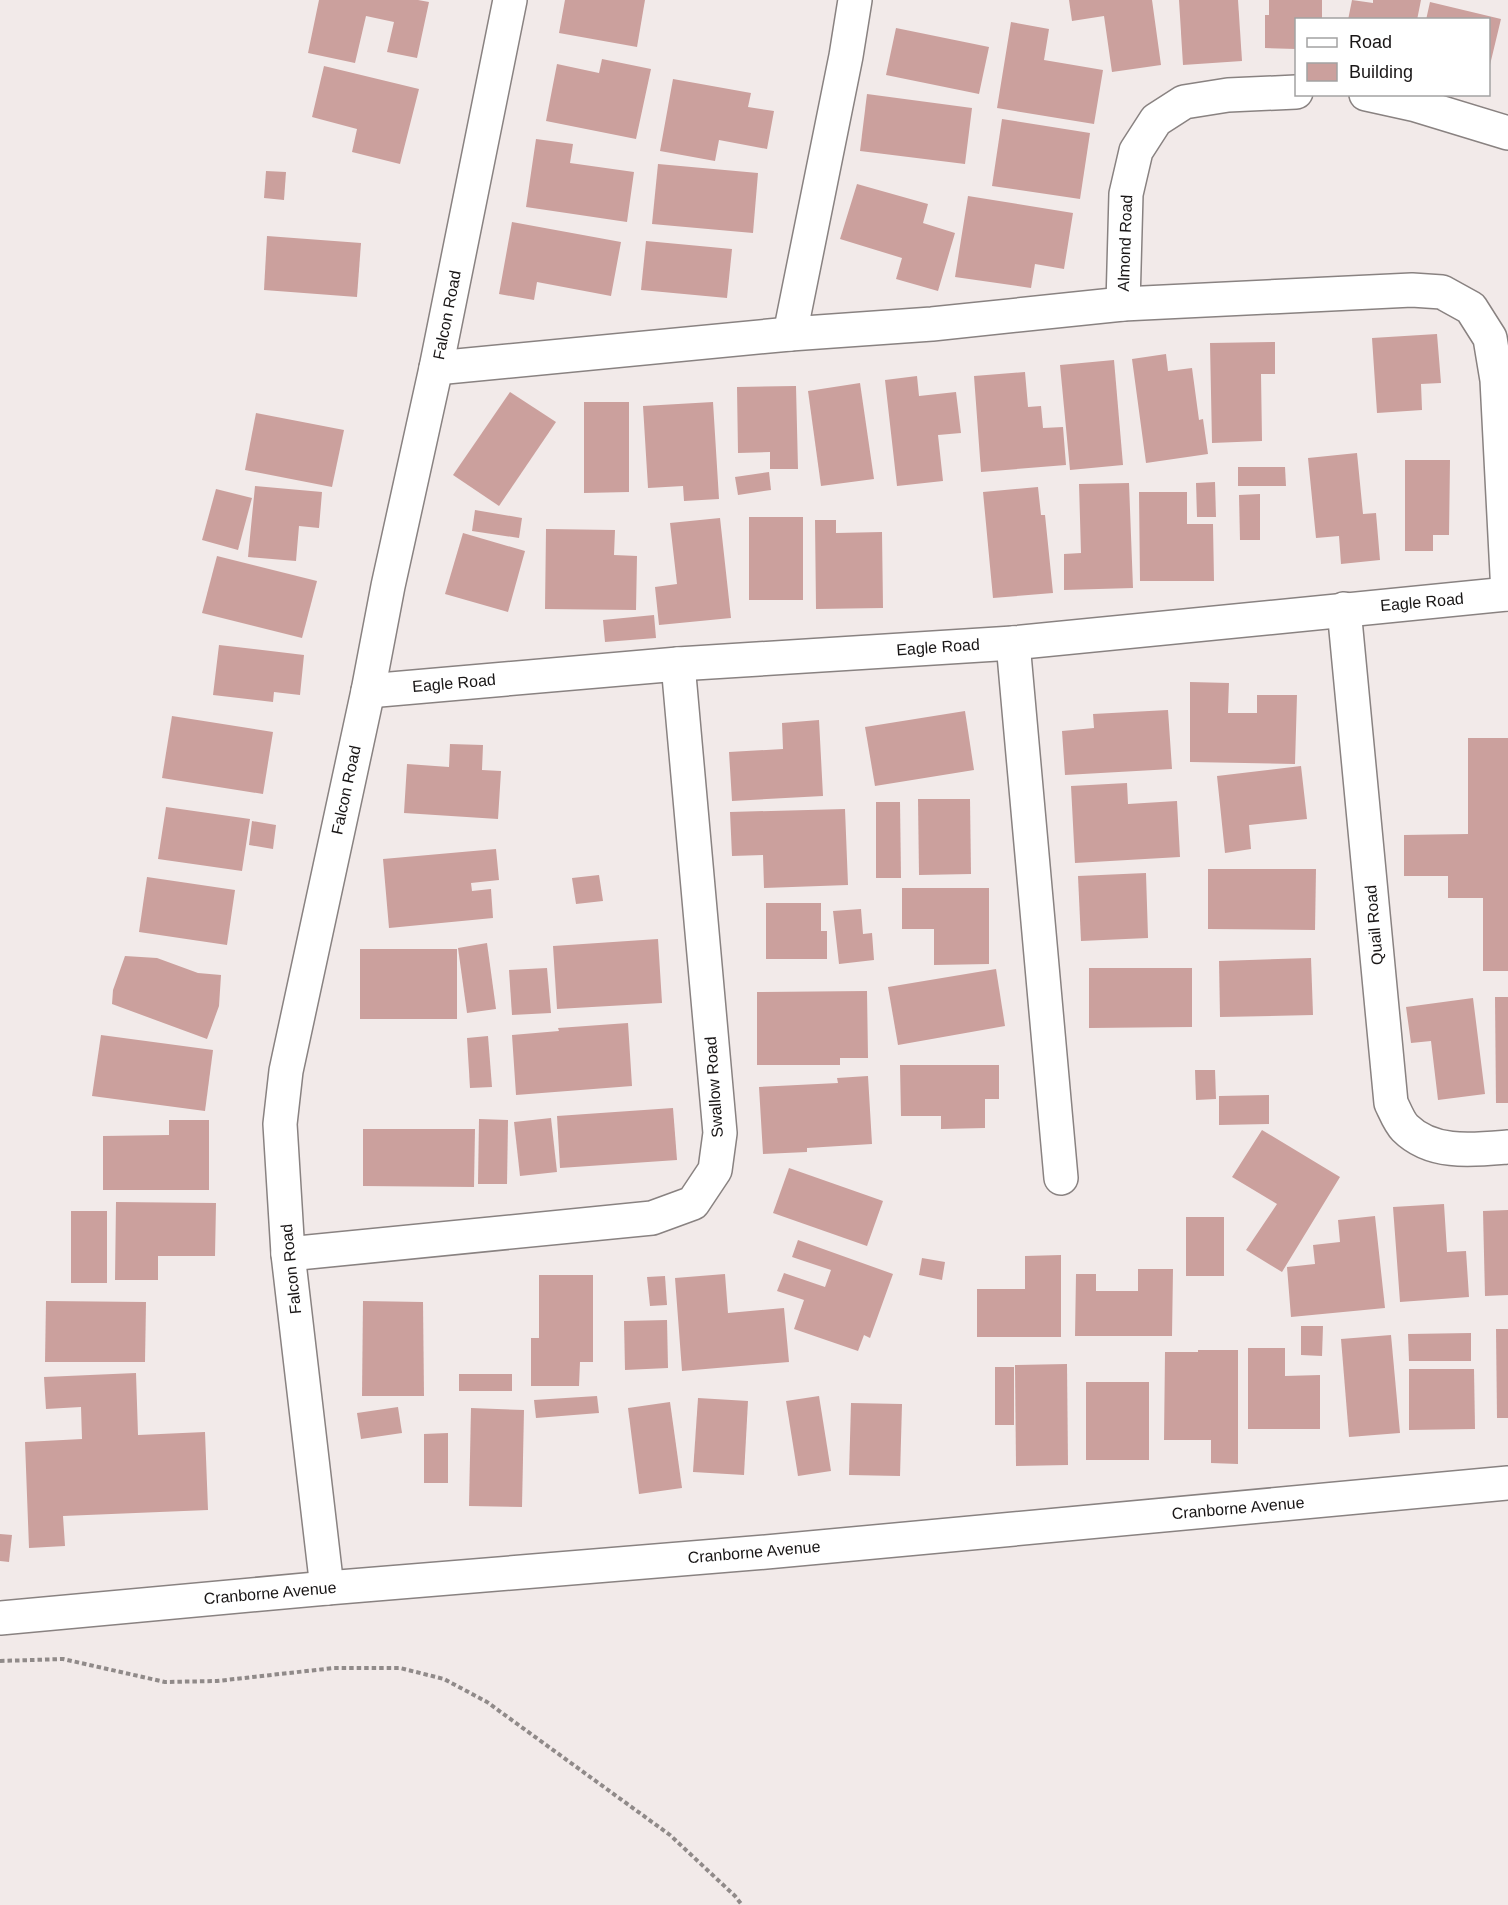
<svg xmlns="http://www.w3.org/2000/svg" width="1508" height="1905" font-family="Arial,sans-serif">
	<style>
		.building { fill: #cba09d }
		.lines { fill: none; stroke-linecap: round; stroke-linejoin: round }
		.minor-casing { stroke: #898281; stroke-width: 36 }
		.path { stroke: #908a89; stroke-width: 4; stroke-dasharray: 4.5 3; stroke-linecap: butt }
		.minor { stroke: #fff; stroke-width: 33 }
		.labels { text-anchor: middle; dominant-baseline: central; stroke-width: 4.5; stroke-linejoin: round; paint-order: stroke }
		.street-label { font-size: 16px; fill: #191616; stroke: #fff }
	</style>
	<rect width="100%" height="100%" fill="#f2eae9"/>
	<g class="building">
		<path d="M319,0H418L429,2L417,58L387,52L394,22L366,16L355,63L308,53Z"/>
		<path d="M565,0H645L637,47L559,33Z"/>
		<path d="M1069,0H1152L1161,65L1112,72L1104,16L1072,21Z"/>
		<path d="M1179,0H1238L1242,61L1183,65Z"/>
		<path d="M1269,0H1322V20H1296V49L1265,48V15H1269Z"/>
		<path d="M1352,0L1373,3V0H1421L1417,20H1348Z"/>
		<path d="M1430,2L1501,19L1489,69L1488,20H1426Z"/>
		<path d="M1011,22L1049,29L1044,60L1103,70L1094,124L997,108Z"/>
		<path d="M896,28L989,47L979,94L886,75Z"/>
		<path d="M602,59L651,69L636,139L546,121L557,64L599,73Z"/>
		<path d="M324,66L419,89L400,164L352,152L357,129L312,117Z"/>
		<path d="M673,79L751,93L748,107L774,111L767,149L719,140L715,161L660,151Z"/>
		<path d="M867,94L972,108L965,164L860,151Z"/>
		<path d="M1002,119L1090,133L1080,199L992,186Z"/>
		<path d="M536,139L573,144L570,163L634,172L627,222L526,207Z"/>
		<path d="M658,164L758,173L753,233L652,224Z"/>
		<path d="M266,171L286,172L284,200L264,198Z"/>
		<path d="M857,184L928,204L923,223L955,233L938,291L896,279L902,258L840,239Z"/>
		<path d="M968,196L1073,213L1064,269L1035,264L1031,288L955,277Z"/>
		<path d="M512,222L621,242L611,296L537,282L534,300L499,294Z"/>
		<path d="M267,236L361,243L357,297L264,290Z"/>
		<path d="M646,241L732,249L727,298L641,290Z"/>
		<path d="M1437,334L1441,383L1421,384L1422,410L1377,413L1372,338Z"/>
		<path d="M1275,342V374H1261L1262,441L1212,443L1210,343Z"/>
		<path d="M1166,354L1168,371L1192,368L1199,420L1203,419L1208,454L1146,463L1132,359Z"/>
		<path d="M1114,360L1123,465L1070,470L1060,365Z"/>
		<path d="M1025,372L1028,407L1041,406L1043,428L1063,427L1066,465L981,472L974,376Z"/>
		<path d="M917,376L919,396L956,392L961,433L938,435L943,481L897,486L885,380Z"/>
		<path d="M860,383L874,479L821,486L808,391Z"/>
		<path d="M796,386L798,469H770V452L738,453L737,387Z"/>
		<path d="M510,392L556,422L499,506L453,475Z"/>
		<path d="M584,402H629V492L584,493Z"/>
		<path d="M713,402L719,499L684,501L683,486L648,488L643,406Z"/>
		<path d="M256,413L344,430L332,487L245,470Z"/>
		<path d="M1357,453L1363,514L1376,513L1380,560L1341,564L1339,536L1316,538L1308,458Z"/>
		<path d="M1405,460H1450L1449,535H1433V551H1405Z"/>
		<path d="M1238,467H1285L1286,486H1238Z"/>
		<path d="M769,472L771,490L738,495L735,477Z"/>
		<path d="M1215,482L1216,517H1197L1196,483Z"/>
		<path d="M1129,483L1133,588L1064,590V554L1081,553L1079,484Z"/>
		<path d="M255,486L322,492L319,528L299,526L296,561L248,557Z"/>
		<path d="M1038,487L1041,515H1045L1053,593L993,598L983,492Z"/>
		<path d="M216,489L252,498L238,550L202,540Z"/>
		<path d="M1139,492H1187V524H1213L1214,581H1140Z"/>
		<path d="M1260,494V540H1240L1239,495Z"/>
		<path d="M475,510L522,518L519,538L472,531Z"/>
		<rect x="749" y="517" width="54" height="83"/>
		<path d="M720,518L731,618L659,625L655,587L677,584L670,523Z"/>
		<path d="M815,520H836V533L882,532L883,608L816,609Z"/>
		<path d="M546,529L615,530L614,555L637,556L636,610L545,609Z"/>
		<path d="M463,533L525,551L508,612L445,594Z"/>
		<path d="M217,556L317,581L302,638L202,613Z"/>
		<path d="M654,615L656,638L605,642L603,620Z"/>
		<path d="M219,645L304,655L300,695L274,692L273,702L213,695Z"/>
		<path d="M1190,682L1229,683L1228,713H1257V695H1297L1295,764L1190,762Z"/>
		<path d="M1168,710L1172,769L1065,775L1062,731L1094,728L1093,714Z"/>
		<path d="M965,711L974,770L875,786L865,727Z"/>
		<path d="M172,716L273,732L263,794L162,778Z"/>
		<path d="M819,720L823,796L732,801L729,752L783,749L782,723Z"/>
		<path d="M1468,738H1508V971H1483V898H1448V876H1404V835L1468,834Z"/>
		<path d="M450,744L483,745L482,770L501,771L498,819L404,813L407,764L449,767Z"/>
		<path d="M1301,766L1307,819L1249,825L1251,849L1225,853L1217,776Z"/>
		<path d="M1127,783L1128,804L1177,801L1180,857L1075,863L1071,786Z"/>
		<path d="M918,799H970L971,874L919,875Z"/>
		<path d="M876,802H900L901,878H876Z"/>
		<path d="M166,807L250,819L242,871L158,859Z"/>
		<path d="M845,809L848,885L764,888L763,855L732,856L730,812Z"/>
		<path d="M252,821L276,825L273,849L249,845Z"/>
		<path d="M496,849L499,880L471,883L472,891L491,889L493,918L389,928L383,859Z"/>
		<path d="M1208,869H1316L1315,930L1208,929Z"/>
		<path d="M1146,873L1148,938L1081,941L1078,876Z"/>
		<path d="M599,875L603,901L576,904L572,878Z"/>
		<path d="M147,877L235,890L227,945L139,932Z"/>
		<path d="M902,888H989V964L934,965V929H902Z"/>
		<path d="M766,903H821V931H827V959H766Z"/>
		<path d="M861,909L863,934L872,933L874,960L839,964L833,911Z"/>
		<path d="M658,939L662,1003L557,1009L553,946Z"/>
		<path d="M487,943L496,1009L467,1013L458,948Z"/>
		<rect x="360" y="949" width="97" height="70"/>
		<path d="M125,956L157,958L198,973L221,975L219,1006L207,1039L112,1004L113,990Z"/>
		<path d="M1311,958L1313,1015L1220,1017L1219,961Z"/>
		<path d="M547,968L551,1013L512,1015L509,970Z"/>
		<path d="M1089,968H1192V1027L1089,1028Z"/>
		<path d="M996,969L1005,1026L898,1045L888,987Z"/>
		<path d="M867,991L868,1058H840V1065H757V992Z"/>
		<path d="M1495,997H1508V1103H1496Z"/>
		<path d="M1473,998L1485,1094L1438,1100L1431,1041L1411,1043L1406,1007Z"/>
		<path d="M628,1023L632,1086L516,1095L512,1035L559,1031L558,1028Z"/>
		<path d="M101,1035L213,1050L205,1111L92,1096Z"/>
		<path d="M488,1036L492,1087L470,1088L467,1038Z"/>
		<path d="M900,1065H999V1099H985V1128L941,1129V1116H901Z"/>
		<path d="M1195,1070H1215L1216,1099L1196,1100Z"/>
		<path d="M868,1076L872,1144L807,1148V1152L763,1154L759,1087L838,1083L837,1078Z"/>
		<path d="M1269,1095V1124L1219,1125V1096Z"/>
		<path d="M673,1108L677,1160L560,1168L557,1116Z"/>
		<path d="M551,1118L557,1172L520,1176L514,1122Z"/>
		<path d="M479,1119L508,1120L507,1184H478Z"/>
		<path d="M169,1120H209V1190H103V1136L169,1135Z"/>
		<path d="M363,1129H475L474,1187L363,1186Z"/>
		<path d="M1262,1130L1340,1177L1282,1272L1246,1250L1277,1204L1232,1177Z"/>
		<path d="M789,1168L883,1201L867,1246L773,1213Z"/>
		<path d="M116,1202L216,1203L215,1256H158V1280H115Z"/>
		<path d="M1444,1204L1447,1252L1466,1251L1469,1297L1400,1302L1393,1207Z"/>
		<path d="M1508,1210V1295L1485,1296L1483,1211Z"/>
		<rect x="71" y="1211" width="36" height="72"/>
		<path d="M1375,1216L1385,1308L1291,1317L1287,1267L1315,1264L1313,1245L1340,1242L1338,1220Z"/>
		<rect x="1186" y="1217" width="38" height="59"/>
		<path d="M798,1240L893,1274L870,1338L864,1335L858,1351L794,1329L804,1300L777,1291L784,1273L825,1287L831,1270L792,1257Z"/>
		<path d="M1061,1255V1337H977V1289H1025V1256Z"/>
		<path d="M922,1258L945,1262L942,1280L919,1275Z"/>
		<path d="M1138,1269H1173L1172,1336H1075L1076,1274H1096V1291H1138Z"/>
		<path d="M725,1274L728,1313L784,1308L789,1362L682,1371L675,1278Z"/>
		<path d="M539,1275H593V1362H580L579,1386H531V1338H539Z"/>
		<path d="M665,1276L667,1305L650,1306L647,1277Z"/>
		<path d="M46,1301L146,1302L145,1362H45Z"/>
		<path d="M363,1301L423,1302L424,1396H362Z"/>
		<path d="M667,1320L668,1368L625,1370L624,1321Z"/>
		<path d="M1301,1326H1323L1322,1356L1301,1355Z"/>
		<path d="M1496,1329H1508V1418H1497Z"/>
		<path d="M1471,1333V1361H1409L1408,1334Z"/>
		<path d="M1391,1335L1400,1433L1349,1437L1341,1339Z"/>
		<path d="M1248,1348H1285V1376L1320,1375V1429H1248Z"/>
		<path d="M1198,1350H1238V1464L1211,1463V1440H1164L1165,1352H1198Z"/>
		<path d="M1067,1364L1068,1465L1016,1466L1015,1365Z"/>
		<rect x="995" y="1367" width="19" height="58"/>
		<path d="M1409,1369H1474L1475,1429L1409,1430Z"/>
		<path d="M136,1373L138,1435L205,1432L208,1510L63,1516L65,1546L29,1548L25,1442L82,1439L81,1407L46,1409L44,1377Z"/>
		<rect x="459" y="1374" width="53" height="17"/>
		<rect x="1086" y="1382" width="63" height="78"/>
		<path d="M597,1396L599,1413L536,1418L534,1400Z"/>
		<path d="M819,1396L831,1471L798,1476L786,1401Z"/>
		<path d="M698,1398L748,1401L744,1475L693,1472Z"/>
		<path d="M670,1402L682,1488L639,1494L628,1408Z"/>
		<path d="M851,1403L902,1404L900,1476L849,1475Z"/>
		<path d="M398,1407L402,1433L361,1439L357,1413Z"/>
		<path d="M471,1408L524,1410L522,1507L469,1506Z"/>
		<path d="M448,1433V1483H424V1434Z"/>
		<path d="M0,1534L12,1535L9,1562L0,1561Z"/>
	</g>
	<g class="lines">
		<defs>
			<g id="minor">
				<path d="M1366,94L1416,105L1508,133"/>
				<path d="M1123,304L1126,194L1136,151L1156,120L1184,102L1228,95L1296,92"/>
				<path d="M790,334L846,56L855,0"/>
				<path d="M436,368L790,334L932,324L1123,304L1412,290L1442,292L1471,308L1490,338L1497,380L1508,594"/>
				<path d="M1344,609L1391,1103C1395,1111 1399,1122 1405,1128C1432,1155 1473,1150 1508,1147"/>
				<path d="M1013,643L1061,1178"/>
				<path d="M368,691L678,664L1013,643L1508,594"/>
				<path d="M288,1254L652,1218L693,1203L715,1170L720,1133L678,664"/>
				<path d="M327,1588L288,1254L280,1124L286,1071L368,691L388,586L436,368L510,0"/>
				<path d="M0,1618L327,1588L766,1552L1508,1483"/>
			</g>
		</defs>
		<use href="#minor" class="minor-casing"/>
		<path class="path" d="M0,1661L63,1659L165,1682L217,1681L334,1668H400L444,1679L487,1702L670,1835L735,1896L742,1905"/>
		<use href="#minor" class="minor"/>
	</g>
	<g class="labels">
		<g class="street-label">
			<text transform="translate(1125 243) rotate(-88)">Almond Road</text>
			<text transform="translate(447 315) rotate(-79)">Falcon Road</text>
			<text transform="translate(1422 602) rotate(-5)">Eagle Road</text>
			<text transform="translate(938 647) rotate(-4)">Eagle Road</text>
			<text transform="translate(454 683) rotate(-5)">Eagle Road</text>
			<text transform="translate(346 790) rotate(-78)">Falcon Road</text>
			<text transform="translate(1374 925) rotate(-95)">Quail Road</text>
			<text transform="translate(714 1087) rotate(-94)">Swallow Road</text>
			<text transform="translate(291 1269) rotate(-96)">Falcon Road</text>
			<text transform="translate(1238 1508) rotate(-5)">Cranborne Avenue</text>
			<text transform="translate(754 1552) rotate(-5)">Cranborne Avenue</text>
			<text transform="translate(270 1593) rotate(-5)">Cranborne Avenue</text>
		</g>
	</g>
	<rect x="1295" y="18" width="195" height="78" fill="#ffffff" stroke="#a3a2a2" stroke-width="1.5"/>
	<rect x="1307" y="38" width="30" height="9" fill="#ffffff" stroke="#a3a2a2" stroke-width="1.5"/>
	<text x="1349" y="48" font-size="18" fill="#191616">Road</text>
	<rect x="1307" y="63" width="30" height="18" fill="#cba09d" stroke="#a3a2a2" stroke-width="1.5"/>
	<text x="1349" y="78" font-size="18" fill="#191616">Building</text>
</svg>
